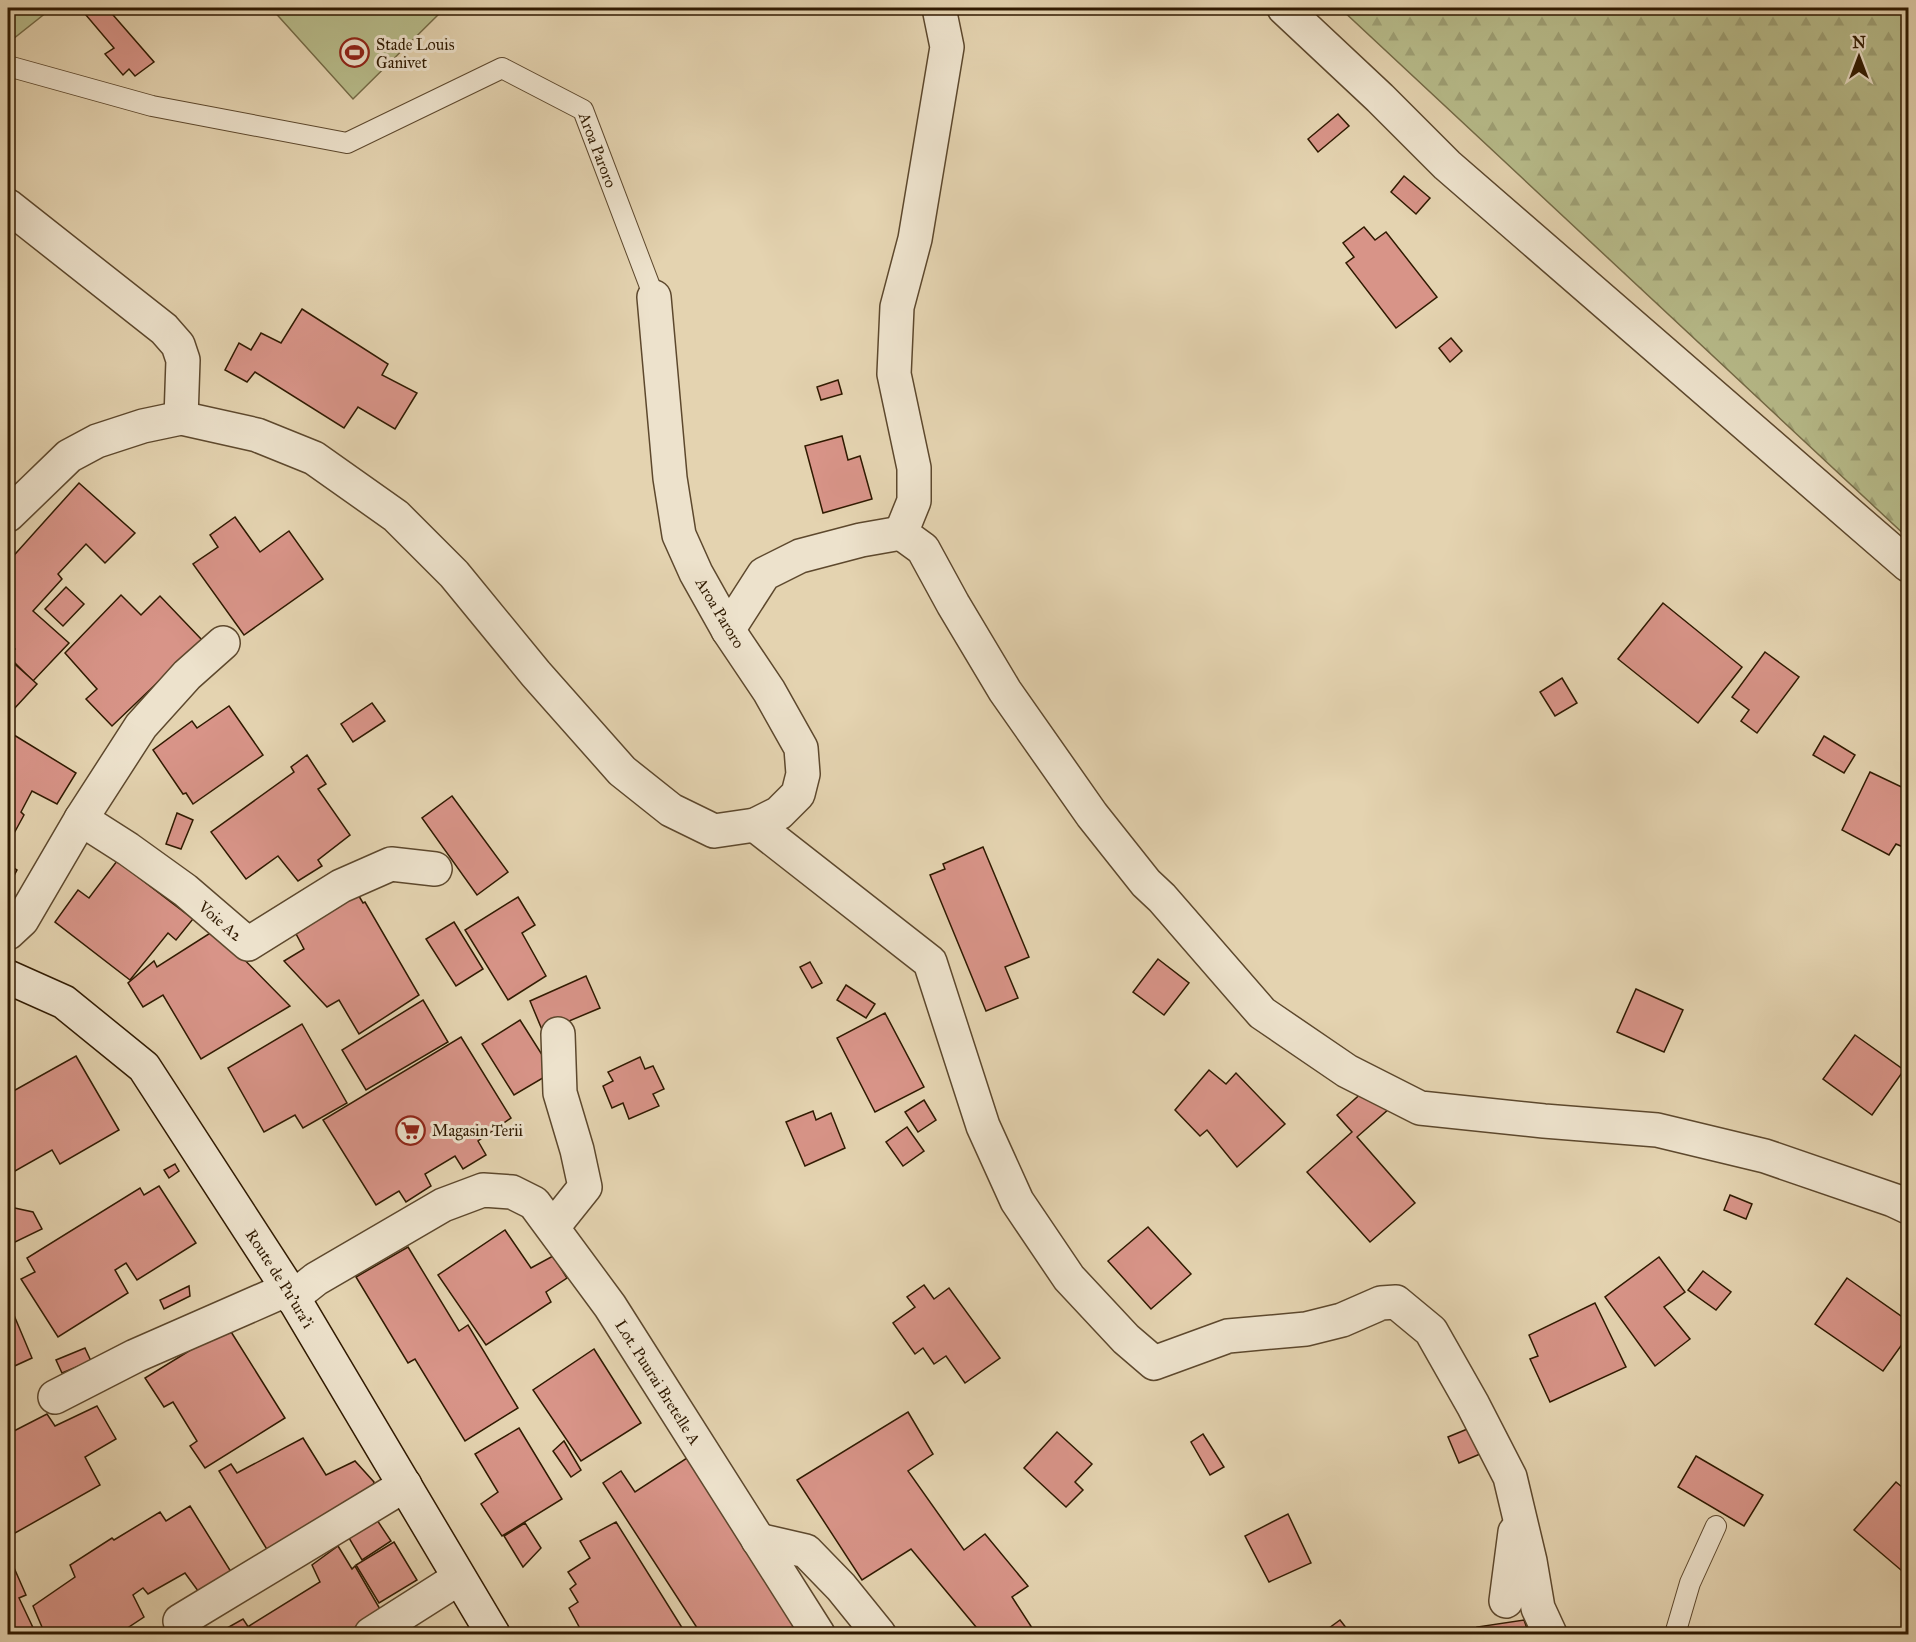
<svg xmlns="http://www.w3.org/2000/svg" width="1916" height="1642" font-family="'IM FELL Great Primer',serif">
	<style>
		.green { fill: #b7bb8a; stroke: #746a46; stroke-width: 1.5 }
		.forest { fill: url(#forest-firs); stroke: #746a46; stroke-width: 1.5 }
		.building { fill: #d89488; stroke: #301a01; stroke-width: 1.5 }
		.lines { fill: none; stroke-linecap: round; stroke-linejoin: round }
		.lane-casing { stroke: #5d482d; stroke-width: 22 }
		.street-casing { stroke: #5d482d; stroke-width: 36 }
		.secondary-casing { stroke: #301a01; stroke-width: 36 }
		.lane { stroke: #ede2cc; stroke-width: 20 }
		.street { stroke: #ede2cc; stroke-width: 33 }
		.secondary { stroke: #ede2cc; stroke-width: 33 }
		.labels { text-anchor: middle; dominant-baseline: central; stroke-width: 6; stroke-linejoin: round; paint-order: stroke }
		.poi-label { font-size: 16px; fill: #301a01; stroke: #ede2cc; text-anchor: start }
		.street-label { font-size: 16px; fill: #301a01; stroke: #ede2cc }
	</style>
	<defs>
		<pattern id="forest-firs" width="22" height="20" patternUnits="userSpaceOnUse" patternTransform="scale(1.5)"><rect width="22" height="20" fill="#b7bb8a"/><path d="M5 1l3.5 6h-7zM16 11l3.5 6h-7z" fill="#9ea075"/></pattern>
	</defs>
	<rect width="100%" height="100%" fill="#e4d3b0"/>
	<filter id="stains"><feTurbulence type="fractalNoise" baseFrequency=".00333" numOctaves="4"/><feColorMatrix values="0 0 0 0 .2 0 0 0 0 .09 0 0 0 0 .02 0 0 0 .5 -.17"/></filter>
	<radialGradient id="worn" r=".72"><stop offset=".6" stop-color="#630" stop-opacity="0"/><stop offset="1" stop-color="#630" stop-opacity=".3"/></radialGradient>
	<g class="green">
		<path d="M8,8H52L8,43Z"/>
		<path d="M271,8H445L353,99Z"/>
	</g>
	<path class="forest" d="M1340,8H1908V538Z"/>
	<g class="building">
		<path d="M80,8H107L154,62L135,76L129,69L123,75L105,54L114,48Z"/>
		<path d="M1338,114L1349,126L1318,152L1308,139Z"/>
		<path d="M1404,176L1430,198L1416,214L1391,192Z"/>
		<path d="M1364,227L1375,240L1386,232L1437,297L1396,328L1346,263L1354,257L1343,243Z"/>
		<path d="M302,309L388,364L382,375L417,393L395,429L358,407L344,428L255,372L247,382L225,370L239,343L251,350L261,333L281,343Z"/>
		<path d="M1451,338L1462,351L1450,362L1439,348Z"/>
		<path d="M838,380L842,394L821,400L817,387Z"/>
		<path d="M842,436L848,460L860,456L872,499L823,513L805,446Z"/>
		<path d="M79,483L135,533L105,563L86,544L58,574L62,579L33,611L69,643L33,681L8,656L15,649L8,642V562Z"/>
		<path d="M235,517L260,552L289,531L323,579L244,635L193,564L218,547L210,535Z"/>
		<path d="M66,587L84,604L63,626L45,609Z"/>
		<path d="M121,595L141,615L160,596L202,640L112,726L86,699L97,689L65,653Z"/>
		<path d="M1663,603L1742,667L1698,723L1618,659Z"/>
		<path d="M1765,652L1799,677L1757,733L1741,721L1749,710L1732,697Z"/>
		<path d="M8,658L37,684L14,709L8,703Z"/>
		<path d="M1562,678L1577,703L1555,716L1540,692Z"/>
		<path d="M372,703L385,721L353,742L341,724Z"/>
		<path d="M229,706L263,755L193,804L186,793L183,794L153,750L192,721L197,728Z"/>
		<path d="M14,735L76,773L57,804L32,791L21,812L24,815L12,837L8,836V745Z"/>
		<path d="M1824,736L1855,755L1844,773L1813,755Z"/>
		<path d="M307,755L326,784L318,789L350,835L318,860L322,866L298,881L278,856L246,879L211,832L294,772L291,767Z"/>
		<path d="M1870,772L1908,790V849L1896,844L1889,855L1842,830Z"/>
		<path d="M452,796L508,872L477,895L422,818Z"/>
		<path d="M177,813L193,820L181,849L166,844Z"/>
		<path d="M983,847L1029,957L1005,967L1018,998L986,1011L930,875L945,869L943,864Z"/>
		<path d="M117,861L193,919L176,940L168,933L130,980L55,922L78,890L89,898Z"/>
		<path d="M8,864L17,870L8,887Z"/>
		<path d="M356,891L363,903L365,902L419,995L359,1034L339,1000L327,1007L284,961L304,949L294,930Z"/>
		<path d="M518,897L535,925L522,933L546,976L508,1000L465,930Z"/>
		<path d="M454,922L483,969L456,986L426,939Z"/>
		<path d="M215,930L290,1006L201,1059L163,995L143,1007L128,983L154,961L157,967Z"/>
		<path d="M1158,959L1189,983L1164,1015L1133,992Z"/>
		<path d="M810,962L822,983L812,988L800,967Z"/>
		<path d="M586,976L600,1008L543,1032L530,1001Z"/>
		<path d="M846,985L875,1004L866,1018L837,1000Z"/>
		<path d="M1636,989L1683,1010L1664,1052L1617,1032Z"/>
		<path d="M423,1000L448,1042L366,1090L342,1050Z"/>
		<path d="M885,1013L924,1087L875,1112L837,1038Z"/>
		<path d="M520,1020L553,1072L514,1095L482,1044Z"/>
		<path d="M302,1024L347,1103L303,1128L295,1115L264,1132L228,1068Z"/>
		<path d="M1855,1035L1904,1070L1872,1115L1823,1079Z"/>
		<path d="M461,1037L511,1118L478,1141L486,1155L463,1169L455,1156L425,1174L431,1186L406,1202L399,1191L376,1205L323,1120Z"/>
		<path d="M76,1056L119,1130L60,1164L52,1150L8,1175V1094Z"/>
		<path d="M640,1057L645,1069L653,1066L664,1089L653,1094L659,1106L629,1119L623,1103L612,1108L603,1086L613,1081L608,1072Z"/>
		<path d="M1209,1070L1226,1084L1236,1073L1285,1124L1237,1167L1207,1130L1200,1136L1175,1110Z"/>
		<path d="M1364,1091L1390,1108L1357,1137L1415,1203L1370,1242L1307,1172L1352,1132L1337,1115Z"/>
		<path d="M924,1100L936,1120L918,1132L905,1112Z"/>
		<path d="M813,1111L816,1120L831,1113L845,1148L805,1166L786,1122Z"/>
		<path d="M907,1127L924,1151L903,1166L886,1142Z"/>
		<path d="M175,1164L179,1171L169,1178L164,1170Z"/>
		<path d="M159,1186L196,1243L137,1280L126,1263L115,1270L128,1293L58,1337L21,1279L35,1272L27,1258L140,1188L144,1195Z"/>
		<path d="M1730,1195L1752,1204L1746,1219L1724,1210Z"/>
		<path d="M10,1207L33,1212L42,1229L11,1244L8,1237V1213Z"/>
		<path d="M1148,1227L1191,1274L1151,1309L1108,1261Z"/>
		<path d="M505,1230L531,1268L553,1256L567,1278L546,1292L551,1302L486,1345L438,1275Z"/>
		<path d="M408,1247L459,1331L468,1325L518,1408L465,1441L415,1359L408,1363L356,1277Z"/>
		<path d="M1659,1257L1685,1292L1664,1307L1690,1339L1655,1366L1605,1297Z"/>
		<path d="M1703,1271L1731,1292L1716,1310L1688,1290Z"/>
		<path d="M1847,1278L1908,1321V1336L1883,1371L1815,1324Z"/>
		<path d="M924,1285L934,1299L949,1288L1000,1358L965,1383L946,1356L934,1364L923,1348L915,1354L893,1323L915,1307L907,1297Z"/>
		<path d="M189,1286L190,1296L164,1309L160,1300Z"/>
		<path d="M8,1301L32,1358L8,1369Z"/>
		<path d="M1595,1303L1626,1367L1550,1402L1530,1359L1538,1356L1529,1335Z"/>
		<path d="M228,1327L285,1418L205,1468L190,1446L197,1441L173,1402L164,1407L145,1378Z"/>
		<path d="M85,1348L91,1361L62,1373L56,1360Z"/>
		<path d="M594,1349L641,1423L581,1461L533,1390Z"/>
		<path d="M97,1406L116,1439L85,1457L100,1485L8,1537V1455L14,1451L8,1442V1434L47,1414L55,1426Z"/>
		<path d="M908,1412L933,1454L908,1471L964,1550L985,1534L1028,1586L1012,1597L1036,1634H980L976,1627L911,1549L862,1580L797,1480Z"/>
		<path d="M1477,1425L1487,1451L1459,1463L1448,1437Z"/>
		<path d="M519,1428L562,1499L502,1536L481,1504L498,1492L475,1454Z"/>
		<path d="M1057,1432L1092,1464L1075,1482L1083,1490L1066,1507L1024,1468Z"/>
		<path d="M1203,1434L1224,1467L1210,1475L1191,1442Z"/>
		<path d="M303,1438L326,1475L355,1461L374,1482L372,1490L271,1556L219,1471L231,1464L237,1473Z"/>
		<path d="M564,1441L581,1470L571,1477L553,1451Z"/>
		<path d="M690,1456L801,1634H701L603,1483L621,1471L635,1492Z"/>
		<path d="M1696,1456L1763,1495L1744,1526L1678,1487Z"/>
		<path d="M1896,1482L1908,1492V1576L1854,1530Z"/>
		<path d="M190,1506L233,1575L201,1595L185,1573L148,1594L143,1588L133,1595L144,1617L123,1631L125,1634H45L33,1606L75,1577L70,1565L112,1538L114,1540L160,1512L166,1521Z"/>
		<path d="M1288,1514L1311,1563L1269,1582L1245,1536Z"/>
		<path d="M377,1520L391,1541L362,1560L349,1538Z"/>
		<path d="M616,1522L686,1634H583L569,1608L578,1602L570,1589L576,1584L568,1572L590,1558L580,1541Z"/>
		<path d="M525,1523L541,1548L523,1567L504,1536Z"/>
		<path d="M394,1542L417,1580L379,1603L356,1565Z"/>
		<path d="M338,1546L352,1569L355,1566L384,1616L351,1634H254L249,1626L320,1582L312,1565Z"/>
		<path d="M8,1554L26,1595L19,1598L36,1634H8Z"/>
		<path d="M243,1619L253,1634H231L227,1628Z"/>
		<path d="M1340,1620L1351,1634H1321Z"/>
		<path d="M1524,1620L1529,1634H1479L1477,1627Z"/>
	</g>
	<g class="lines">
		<defs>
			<g id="lane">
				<path id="s1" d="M8,66L152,106L347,143L502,68L583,110L654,297"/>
				<path d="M1675,1634L1690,1583L1716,1526"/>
			</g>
			<g id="street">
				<path d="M939,8L947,47L915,239L897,307L894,374L914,468V501L901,533L923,549L953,604L1005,691L1092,815L1146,883L1162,898L1262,1013L1347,1071L1420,1108L1544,1121L1657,1130L1765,1156L1893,1200L1908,1207"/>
				<path d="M1284,8L1380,98L1447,165L1908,565"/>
				<path d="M8,206L164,329L178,345L183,360L181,418"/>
				<path d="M8,515L69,456L97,441L143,426L181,418L257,435L314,458L396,516L454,574L536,674L622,771L671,810L714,831L755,825L779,813L798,794L803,774L801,748L769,691L728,630L696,573L679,535L670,478L654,297"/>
				<path d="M728,630L764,574L800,556L861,540L901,533"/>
				<path d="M81,819L141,726L187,675L223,643"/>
				<path d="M755,825L930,962L983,1126L1017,1201L1069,1278L1126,1339L1154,1363L1228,1336L1306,1329L1342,1320L1381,1303L1396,1302L1431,1331L1473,1405L1510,1477L1530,1561L1538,1608L1550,1634"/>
				<path id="s2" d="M8,933L22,920L81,819L128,849L185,890L248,944L341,886L391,864L435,869"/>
				<path d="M553,1227L585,1187L577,1150L560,1093L558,1034"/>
				<path id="s3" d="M292,1298L316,1279L443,1205L483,1190L512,1192L534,1203L610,1306L818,1634"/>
				<path d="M55,1397L135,1356L288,1289"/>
				<path d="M758,1540L806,1551L841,1587L879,1634"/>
				<path d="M1506,1601L1515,1532"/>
				<path d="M180,1621L405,1485"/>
				<path d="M371,1634L459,1578"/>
			</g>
			<g id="secondary">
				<path id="s4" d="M8,977L64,1002L144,1067L288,1289L493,1634"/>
			</g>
		</defs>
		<use href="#lane" class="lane-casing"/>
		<use href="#street" class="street-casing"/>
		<use href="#secondary" class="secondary-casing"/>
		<use href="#lane" class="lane"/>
		<use href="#street" class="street"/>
		<use href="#secondary" class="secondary"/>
	</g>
	<defs>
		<symbol id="stadium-ring" viewBox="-11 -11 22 22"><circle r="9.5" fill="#ede2cc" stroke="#8f2418" stroke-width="1.5"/><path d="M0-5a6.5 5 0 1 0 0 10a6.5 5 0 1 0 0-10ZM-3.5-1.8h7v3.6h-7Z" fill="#8f2418"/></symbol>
		<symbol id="supermarket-ring" viewBox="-11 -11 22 22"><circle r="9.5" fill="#ede2cc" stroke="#8f2418" stroke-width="1.5"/><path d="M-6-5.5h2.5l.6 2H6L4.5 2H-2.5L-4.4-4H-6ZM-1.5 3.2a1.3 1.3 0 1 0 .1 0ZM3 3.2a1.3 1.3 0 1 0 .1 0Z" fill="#8f2418"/></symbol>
	</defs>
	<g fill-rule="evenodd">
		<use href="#stadium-ring" x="338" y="36" width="33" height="33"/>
		<use href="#supermarket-ring" x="394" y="1114" width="33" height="33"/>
	</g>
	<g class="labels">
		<g class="poi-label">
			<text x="376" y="44">Stade Louis<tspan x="376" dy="18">Ganivet</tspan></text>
			<text x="432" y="1130">Magasin Terii</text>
		</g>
		<g class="street-label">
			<text stroke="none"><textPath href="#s1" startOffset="654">Aroa Paroro</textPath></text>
			<text transform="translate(720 613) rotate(59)">Aroa Paroro</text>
			<text stroke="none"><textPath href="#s2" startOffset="309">Voie A2</textPath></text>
			<text stroke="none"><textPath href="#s4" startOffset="416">Route de Pu'ura'i</textPath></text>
			<text stroke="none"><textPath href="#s3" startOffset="492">Lot. Puurai Bretelle A</textPath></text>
		</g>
	</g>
	<rect width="1916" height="1642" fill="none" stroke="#e4d3b0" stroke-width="30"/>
	<rect x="9" y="9" width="1898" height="1624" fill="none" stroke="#301a01" stroke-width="3"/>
	<rect x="15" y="15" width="1886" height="1612" fill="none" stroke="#301a01" stroke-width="1.5"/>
	<g transform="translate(1859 57)" stroke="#ede2cc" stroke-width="4.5" paint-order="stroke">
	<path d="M0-4.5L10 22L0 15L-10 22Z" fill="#301a01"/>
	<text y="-9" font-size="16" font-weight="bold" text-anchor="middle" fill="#301a01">N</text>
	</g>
	<rect width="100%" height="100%" filter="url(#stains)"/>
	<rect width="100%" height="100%" fill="url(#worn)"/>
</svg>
